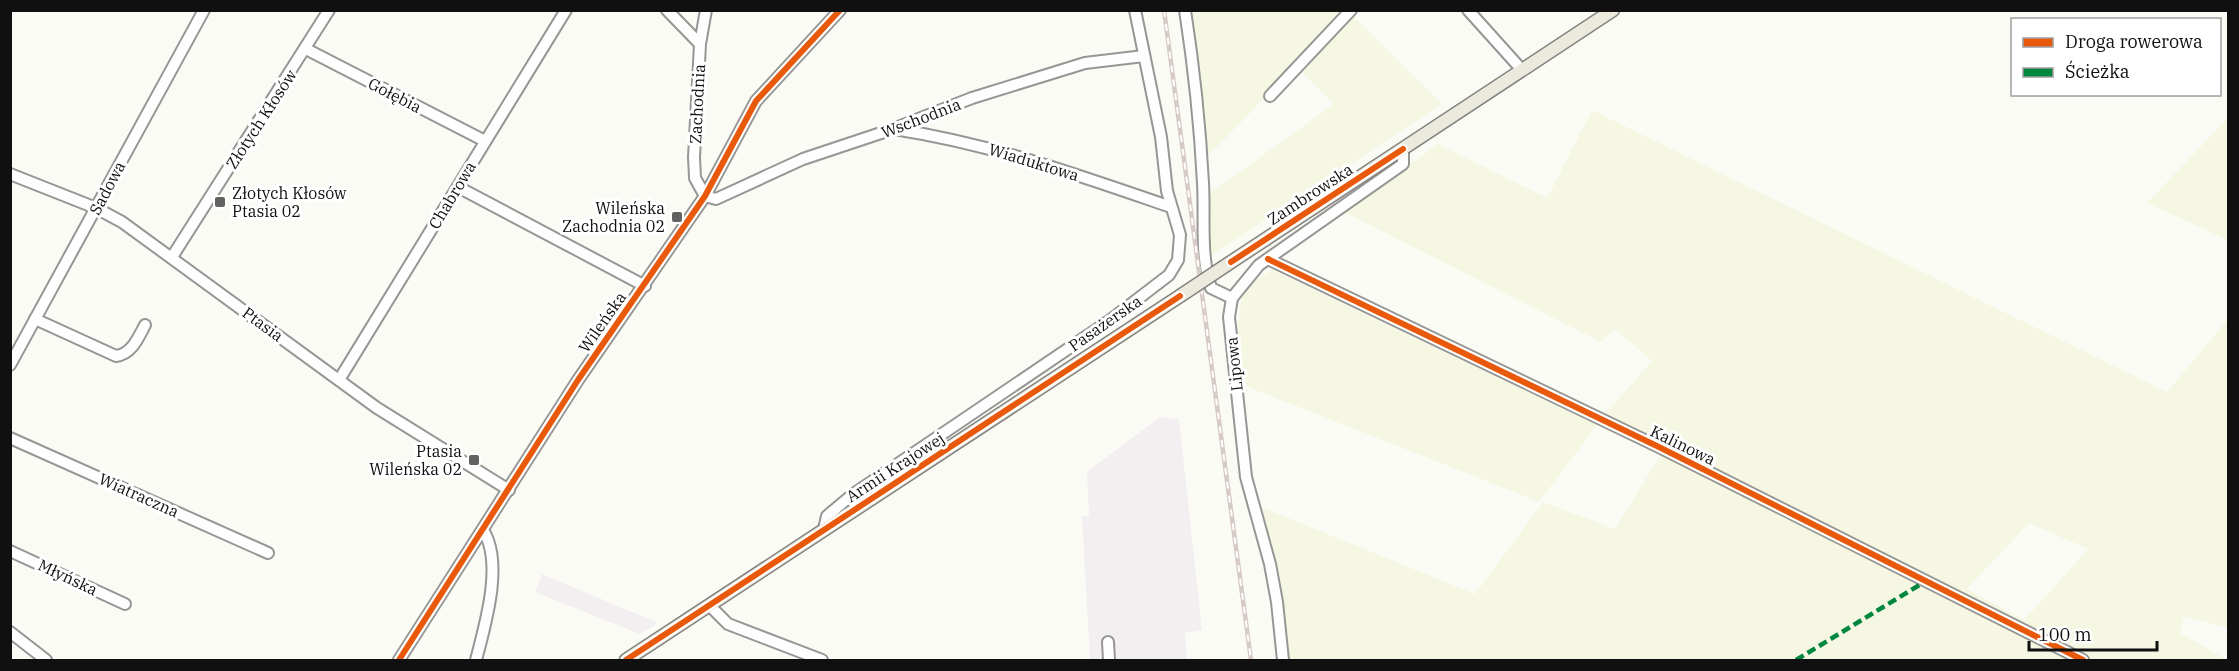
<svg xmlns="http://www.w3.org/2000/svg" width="2239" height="671" font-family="'IBM Plex Serif',serif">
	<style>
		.industrial { fill: #f3eff1 }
		.farmland { fill: #f6f7e3; fill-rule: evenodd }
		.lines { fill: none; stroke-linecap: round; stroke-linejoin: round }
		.minor-casing { stroke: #969694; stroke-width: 14 }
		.major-casing { stroke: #838381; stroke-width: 15 }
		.minor { stroke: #fefefe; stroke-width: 10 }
		.major { stroke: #eceadc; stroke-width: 12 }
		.rail-casing { stroke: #d7c9c6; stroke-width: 4.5 }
		.rail { stroke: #fff; stroke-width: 2; stroke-dasharray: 7; stroke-linecap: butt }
		.major-bridge-casing { stroke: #838381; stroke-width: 15; stroke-linecap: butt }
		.major-bridge { stroke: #eceadc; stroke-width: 12 }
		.quiet { stroke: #00873e; stroke-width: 4.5; stroke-dasharray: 9 4.5; stroke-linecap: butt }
		.cycleway-casing { stroke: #fff; stroke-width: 10 }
		.cycleway { stroke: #e8590c; stroke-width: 6 }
		.poi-dot { fill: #626260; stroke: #fff; stroke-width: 2 }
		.labels { text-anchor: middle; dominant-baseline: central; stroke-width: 6; stroke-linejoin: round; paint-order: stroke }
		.street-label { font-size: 16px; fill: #101010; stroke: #fff }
		.poi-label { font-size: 16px; fill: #101010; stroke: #fff; text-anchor: end }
	</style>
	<rect width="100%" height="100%" fill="#fbfbf6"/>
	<g class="industrial">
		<path d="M1160,417L1179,419L1202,630L1185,633L1187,660H1090L1082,517L1089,516L1087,472Z"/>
		<path d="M542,574L658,623L640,634L535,592Z"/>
	</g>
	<g class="farmland">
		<path d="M1190,11H1348L1442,104L1209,257L1206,196L1334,104L1296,66L1204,160Z"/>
		<path d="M1592,110L2167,392L2228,319V628L2184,616L2180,633L2228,660H1288L1278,575L1259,506L1475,594L1543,502L1615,529L1666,446L1603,416L1652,361L1615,329L1601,342L1344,212L1438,144L1547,198ZM2029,523L2088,549L2024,620L1967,589Z"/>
		<path d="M2228,118V240L2147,203Z"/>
		<path d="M1272,270L1597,425L1539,502L1243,385L1237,329L1242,297L1255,280Z"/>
	</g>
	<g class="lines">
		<defs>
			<g id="minor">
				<path d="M667,10L700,44"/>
				<path d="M1185,10C1194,68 1200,125 1203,183C1205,217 1200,255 1211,288L1232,298"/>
				<path d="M1468,10L1522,70"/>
				<path d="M306,49L485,141"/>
				<path d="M1270,96L1351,10"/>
				<path d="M894,129C992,144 1078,175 1171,207"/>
				<path d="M10,174L96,208L122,222L377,408L509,490"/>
				<path d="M458,187L645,286"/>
				<path d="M705,196L716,199L803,159L893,129L972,98L1085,63L1144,56"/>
				<path d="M705,196L695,178L694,157L700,44L706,10"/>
				<path d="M172,257L329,10"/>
				<path d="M1268,259L1659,447L2083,660"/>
				<path d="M35,319L116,356C132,354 138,338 145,325"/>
				<path d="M10,365L204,10"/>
				<path d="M339,380L566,10"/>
				<path d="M10,438L268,553"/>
				<path d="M824,529L827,516L852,495L1109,321L1169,275L1178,260L1180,235L1167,191L1161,137L1135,10"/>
				<path d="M10,551L125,604"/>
				<path d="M710,606L728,624L822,660"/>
				<path d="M10,632L46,660"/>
				<path d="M1108,642L1109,660"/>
				<path d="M399,660L578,380L705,196L756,101L840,10"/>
				<path d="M476,660C485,625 504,563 483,530"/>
				<path d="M1283,660L1277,602L1270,564L1246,477L1229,317L1232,298L1259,265L1403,164V149"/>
			</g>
			<g id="major">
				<path d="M1231,262L1613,10"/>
				<path d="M626,660L1180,296"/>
			</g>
		</defs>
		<use href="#minor" class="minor-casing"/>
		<use href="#major" class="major-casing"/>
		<use href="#minor" class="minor"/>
		<use href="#major" class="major"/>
		<defs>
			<path id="rail" d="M1164,10L1251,660"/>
		</defs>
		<use href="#rail" class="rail-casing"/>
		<use href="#rail" class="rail"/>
		<defs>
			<path id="major-bridge" d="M1180,296L1231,262"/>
		</defs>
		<use href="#major-bridge" class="major-bridge-casing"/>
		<use href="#major-bridge" class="major-bridge"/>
		<path class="quiet" d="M1796,660L1926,581"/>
		<defs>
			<g id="cycleway">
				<path d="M1268,259L1659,447L2083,660"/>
				<path d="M1231,262L1403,149"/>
				<path d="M399,660L578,380L705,196L756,101L840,10"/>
				<path d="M626,660L1180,296"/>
			</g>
		</defs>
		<use href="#cycleway" class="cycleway-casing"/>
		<use href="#cycleway" class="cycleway"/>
	</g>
	<g class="poi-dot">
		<rect x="214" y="196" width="12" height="12" rx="3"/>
		<rect x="671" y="211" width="12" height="12" rx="3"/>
		<rect x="468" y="454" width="12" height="12" rx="3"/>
	</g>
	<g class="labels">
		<g class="street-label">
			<text transform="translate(395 95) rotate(27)">Gołębia</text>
			<text transform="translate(697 104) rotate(-87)">Zachodnia</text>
			<text transform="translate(921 118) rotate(-21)">Wschodnia</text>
			<text transform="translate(261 119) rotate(-57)">Złotych Kłosów</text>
			<text transform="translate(1034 162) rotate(17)">Wiaduktowa</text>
			<text transform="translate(107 188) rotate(-62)">Sadowa</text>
			<text transform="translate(1310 194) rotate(-33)">Zambrowska</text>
			<text transform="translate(452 195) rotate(-59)">Chabrowa</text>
			<text transform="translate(602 322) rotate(-55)">Wileńska</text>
			<text transform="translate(1105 323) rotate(-35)">Pasażerska</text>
			<text transform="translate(263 324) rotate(36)">Ptasia</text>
			<text transform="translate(1234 364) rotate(-96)">Lipowa</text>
			<text transform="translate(1683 445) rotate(26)">Kalinowa</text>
			<text transform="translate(895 467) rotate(-33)">Armii Krajowej</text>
			<text transform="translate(139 495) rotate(24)">Wiatraczna</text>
			<text transform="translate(68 577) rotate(25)">Młyńska</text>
		</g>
		<g class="poi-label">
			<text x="232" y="193" text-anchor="start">Złotych Kłosów<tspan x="232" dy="18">Ptasia 02</tspan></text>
			<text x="665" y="208">Wileńska<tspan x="665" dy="18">Zachodnia 02</tspan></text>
			<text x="462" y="451">Ptasia<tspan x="462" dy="18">Wileńska 02</tspan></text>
		</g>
	</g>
	<rect width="2239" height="671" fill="none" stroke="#101010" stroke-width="24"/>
	<rect x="2011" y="18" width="210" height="78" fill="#ffffff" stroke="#9f9f9f" stroke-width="1.5"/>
	<rect x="2023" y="38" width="30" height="9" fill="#e8590c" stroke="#9f9f9f" stroke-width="1.5"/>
	<text x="2065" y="48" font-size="18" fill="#101010">Droga rowerowa</text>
	<rect x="2023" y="68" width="30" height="9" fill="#00873e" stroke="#9f9f9f" stroke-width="1.5"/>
	<text x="2065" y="78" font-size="18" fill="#101010">Ścieżka</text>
	<path d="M2029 641v9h128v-9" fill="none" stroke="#101010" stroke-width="3"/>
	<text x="2038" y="641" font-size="18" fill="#101010" stroke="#ffffff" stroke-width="4.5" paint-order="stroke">100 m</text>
</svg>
